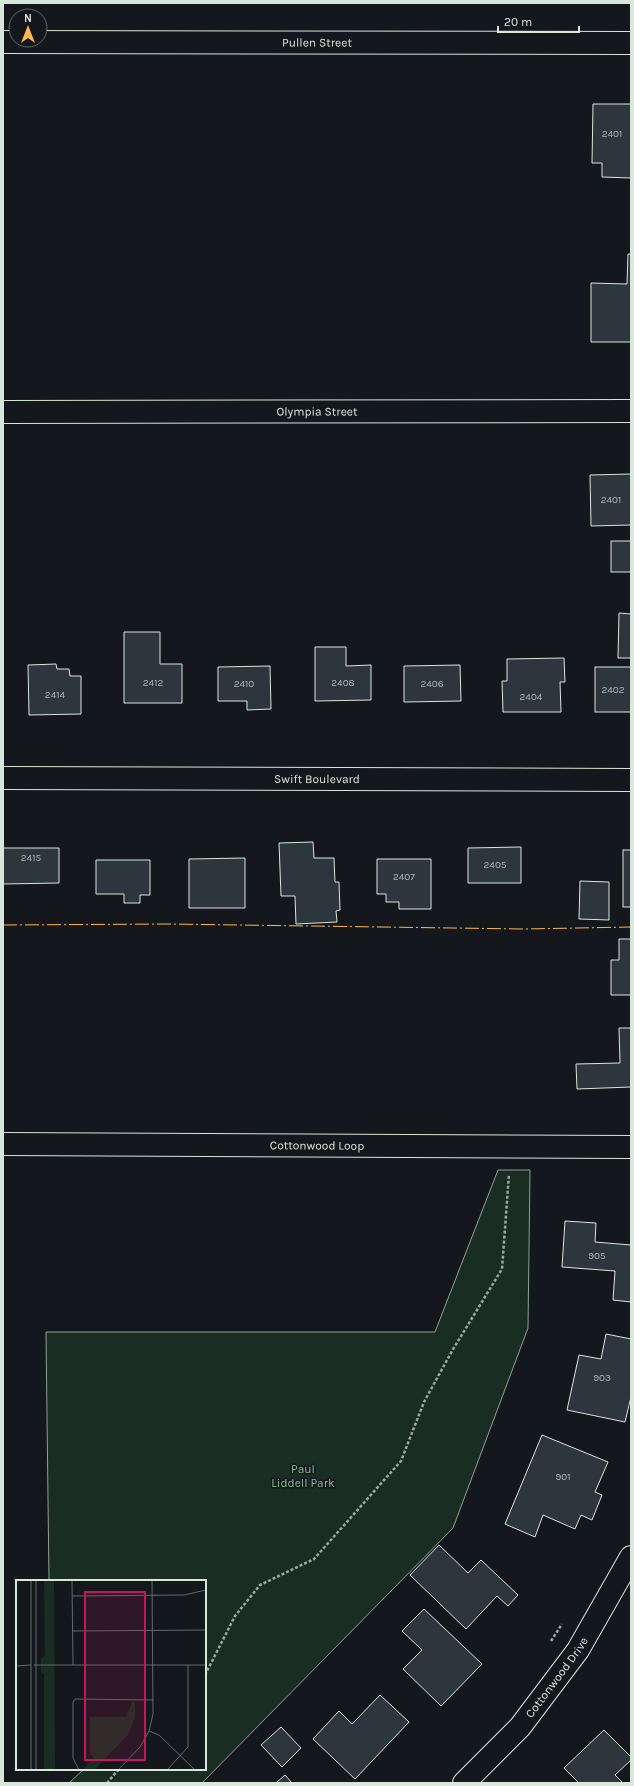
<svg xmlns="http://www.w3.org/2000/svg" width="634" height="1786" font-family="Karla,sans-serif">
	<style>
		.green { fill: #1a2d24; stroke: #939e99 }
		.building { fill: #2c363c; stroke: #d8e6dc }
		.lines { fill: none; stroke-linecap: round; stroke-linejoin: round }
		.minor-casing { stroke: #d8e6dc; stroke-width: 24 }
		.tertiary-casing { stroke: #d8e6dc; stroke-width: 24 }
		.secondary-casing { stroke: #d8e6dc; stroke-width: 24 }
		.path { stroke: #9da8a2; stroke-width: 2.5; stroke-dasharray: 3 2; stroke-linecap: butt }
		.minor { stroke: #14181c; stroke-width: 22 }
		.tertiary { stroke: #14181c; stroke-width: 22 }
		.secondary { stroke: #14181c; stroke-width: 22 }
		.power { stroke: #ffb74d; stroke-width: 1; stroke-dasharray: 14 3 2 3; stroke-linecap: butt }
		.labels { text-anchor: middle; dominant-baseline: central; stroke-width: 3; stroke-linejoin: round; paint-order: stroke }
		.number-label { font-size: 10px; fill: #adbab4 }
		.street-label { font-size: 12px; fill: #d8e6dc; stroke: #14181c }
		.park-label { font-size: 12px; fill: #8ac095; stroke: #14181c }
		.inset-road { fill: none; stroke: #626a69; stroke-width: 1 }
		.view { fill: #c2185b; fill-opacity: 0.15; stroke: #c2185b; stroke-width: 2 }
		.inset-edge { fill: none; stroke: #d8e6dc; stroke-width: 2 }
	</style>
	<rect width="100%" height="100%" fill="#14181c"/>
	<path class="green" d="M498,1170H530L528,1328L453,1528L202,1783H69L84,1769H205V1581H49L46,1332H435Z"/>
	<g class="building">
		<path d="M593,104H631V178L602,177V163H592Z"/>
		<path d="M628,254H631V342H591V283L627,284Z"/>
		<path d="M631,474V525L591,526L590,475Z"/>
		<rect x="611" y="541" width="20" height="31"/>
		<path d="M619,613L631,614V658H618Z"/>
		<path d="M124,632H160V664H182V703H124Z"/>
		<path d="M315,647H346V666L371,665V700L315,701Z"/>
		<path d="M564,658L565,682H560L561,712H503L502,681H507V659Z"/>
		<path d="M56,664L57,669H69L70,676H81V714L29,715L28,665Z"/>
		<path d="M460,665L461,701L404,702V666Z"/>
		<path d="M270,666L271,709L247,710V701H218V667Z"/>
		<rect x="595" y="667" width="36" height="45"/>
		<path d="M313,842L314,858H334L335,882H339L340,910L336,911L337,922L296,924L295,896H281L279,843Z"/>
		<path d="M521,847V883H468V848Z"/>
		<path d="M3,848H59V883L3,884Z"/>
		<rect x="623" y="850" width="8" height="57"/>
		<path d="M245,858V908H189V859Z"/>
		<path d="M377,859H431V909H399V902H386V894H377Z"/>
		<path d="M96,860H150V895H140V903H124V894H96Z"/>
		<path d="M580,881L609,882V920L579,919Z"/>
		<path d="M619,939H631V995H611V960H619Z"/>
		<path d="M619,1028H631V1087L577,1089L576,1064L620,1063Z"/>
		<path d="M565,1221L596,1223L595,1242L631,1245V1302L613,1300L615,1271L562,1267Z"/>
		<path d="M606,1334L631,1339V1397L625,1422L567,1410L579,1355L601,1359Z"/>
		<path d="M542,1435L608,1462L595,1492L602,1495L592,1520L581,1515L575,1529L543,1515L535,1537L505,1524Z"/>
		<path d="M439,1545L468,1573L481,1560L518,1595L508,1606L497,1596L466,1629L410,1575Z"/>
		<path d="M424,1609L482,1664L441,1706L403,1669L422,1650L402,1631Z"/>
		<path d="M380,1695L409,1722L355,1779L313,1739L339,1711L352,1724Z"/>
		<path d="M281,1727L301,1748L282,1767L261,1745Z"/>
		<path d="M604,1730L631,1757V1760L615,1775L623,1783H579L564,1768Z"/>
		<path d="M285,1775L292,1783H276Z"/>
	</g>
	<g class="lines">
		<defs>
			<g id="minor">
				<path id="s1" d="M3,42L631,43"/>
				<path id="s2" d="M3,412L631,411"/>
				<path id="s3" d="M3,1144L631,1147"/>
			</g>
			<g id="tertiary">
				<path id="s4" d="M464,1783L520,1727L578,1650L631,1557"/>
			</g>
			<g id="secondary">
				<path id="s5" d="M3,778L631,780"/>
			</g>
		</defs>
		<use href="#minor" class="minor-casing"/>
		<use href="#tertiary" class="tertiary-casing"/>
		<use href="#secondary" class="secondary-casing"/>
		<g class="path">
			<path d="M551,1641L562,1624"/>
			<path d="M205,1675L235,1616L260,1585L314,1559L401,1461L424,1402L452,1351L502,1269L509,1174"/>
			<path d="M107,1783L119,1769"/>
		</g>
		<use href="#minor" class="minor"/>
		<use href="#tertiary" class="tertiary"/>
		<use href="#secondary" class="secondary"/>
		<path class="power" d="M3,925L167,924L524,929L631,927"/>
	</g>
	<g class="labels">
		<g class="number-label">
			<text x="612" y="134">2401</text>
			<text x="611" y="500">2401</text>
			<text x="153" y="683">2412</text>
			<text x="343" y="683">2408</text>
			<text x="244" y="684">2410</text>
			<text x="432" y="684">2406</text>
			<text x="613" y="690">2402</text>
			<text x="55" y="695">2414</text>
			<text x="531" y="697">2404</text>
			<text x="31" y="858">2415</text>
			<text x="495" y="865">2405</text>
			<text x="404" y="877">2407</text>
			<text x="597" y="1256">905</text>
			<text x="602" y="1378">903</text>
			<text x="563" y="1477">901</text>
		</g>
		<g class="street-label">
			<text stroke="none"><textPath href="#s1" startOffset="314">Pullen Street</textPath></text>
			<text stroke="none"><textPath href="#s2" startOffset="314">Olympia Street</textPath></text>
			<text stroke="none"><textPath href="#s5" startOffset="314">Swift Boulevard</textPath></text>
			<text stroke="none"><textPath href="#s3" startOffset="314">Cottonwood Loop</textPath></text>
			<text stroke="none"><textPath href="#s4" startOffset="141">Cottonwood Drive</textPath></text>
		</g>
		<g class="park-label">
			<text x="303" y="1469">Paul<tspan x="303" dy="14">Liddell Park</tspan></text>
		</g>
	</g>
	<g transform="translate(16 1580)">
		<rect width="190" height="190" fill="#14181c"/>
		<path d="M28,0H38L39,190H28V94L25,92V79L29,75ZM116,122H119V137L112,155L78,190H66L78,178L74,174V137H110Z" fill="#1a2d24"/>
		<path class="inset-road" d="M56,0L57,85M56,16L168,15L190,10M56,51L190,50M18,85H190M0,86L15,85M133,151L143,155L179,190M15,190V0M20,190V0M63,190L57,178V122L59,119L137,120M102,190L124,167L133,151L137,134L136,0M151,190L172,167V85"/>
		<path class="view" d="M69,12H129V180H69Z"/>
		<rect width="190" height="190" class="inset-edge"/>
	</g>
	<rect width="634" height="1786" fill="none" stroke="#d8e6dc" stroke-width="8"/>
	<g transform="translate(28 28)"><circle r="19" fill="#14181c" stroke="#626a69"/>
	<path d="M0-3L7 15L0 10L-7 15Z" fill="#ffb74d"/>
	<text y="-6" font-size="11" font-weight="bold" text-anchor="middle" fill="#d8e6dc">N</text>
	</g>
	<path d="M498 26v6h81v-6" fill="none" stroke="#d8e6dc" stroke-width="2"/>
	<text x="504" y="26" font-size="12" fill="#d8e6dc" stroke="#14181c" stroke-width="3" paint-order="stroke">20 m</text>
</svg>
